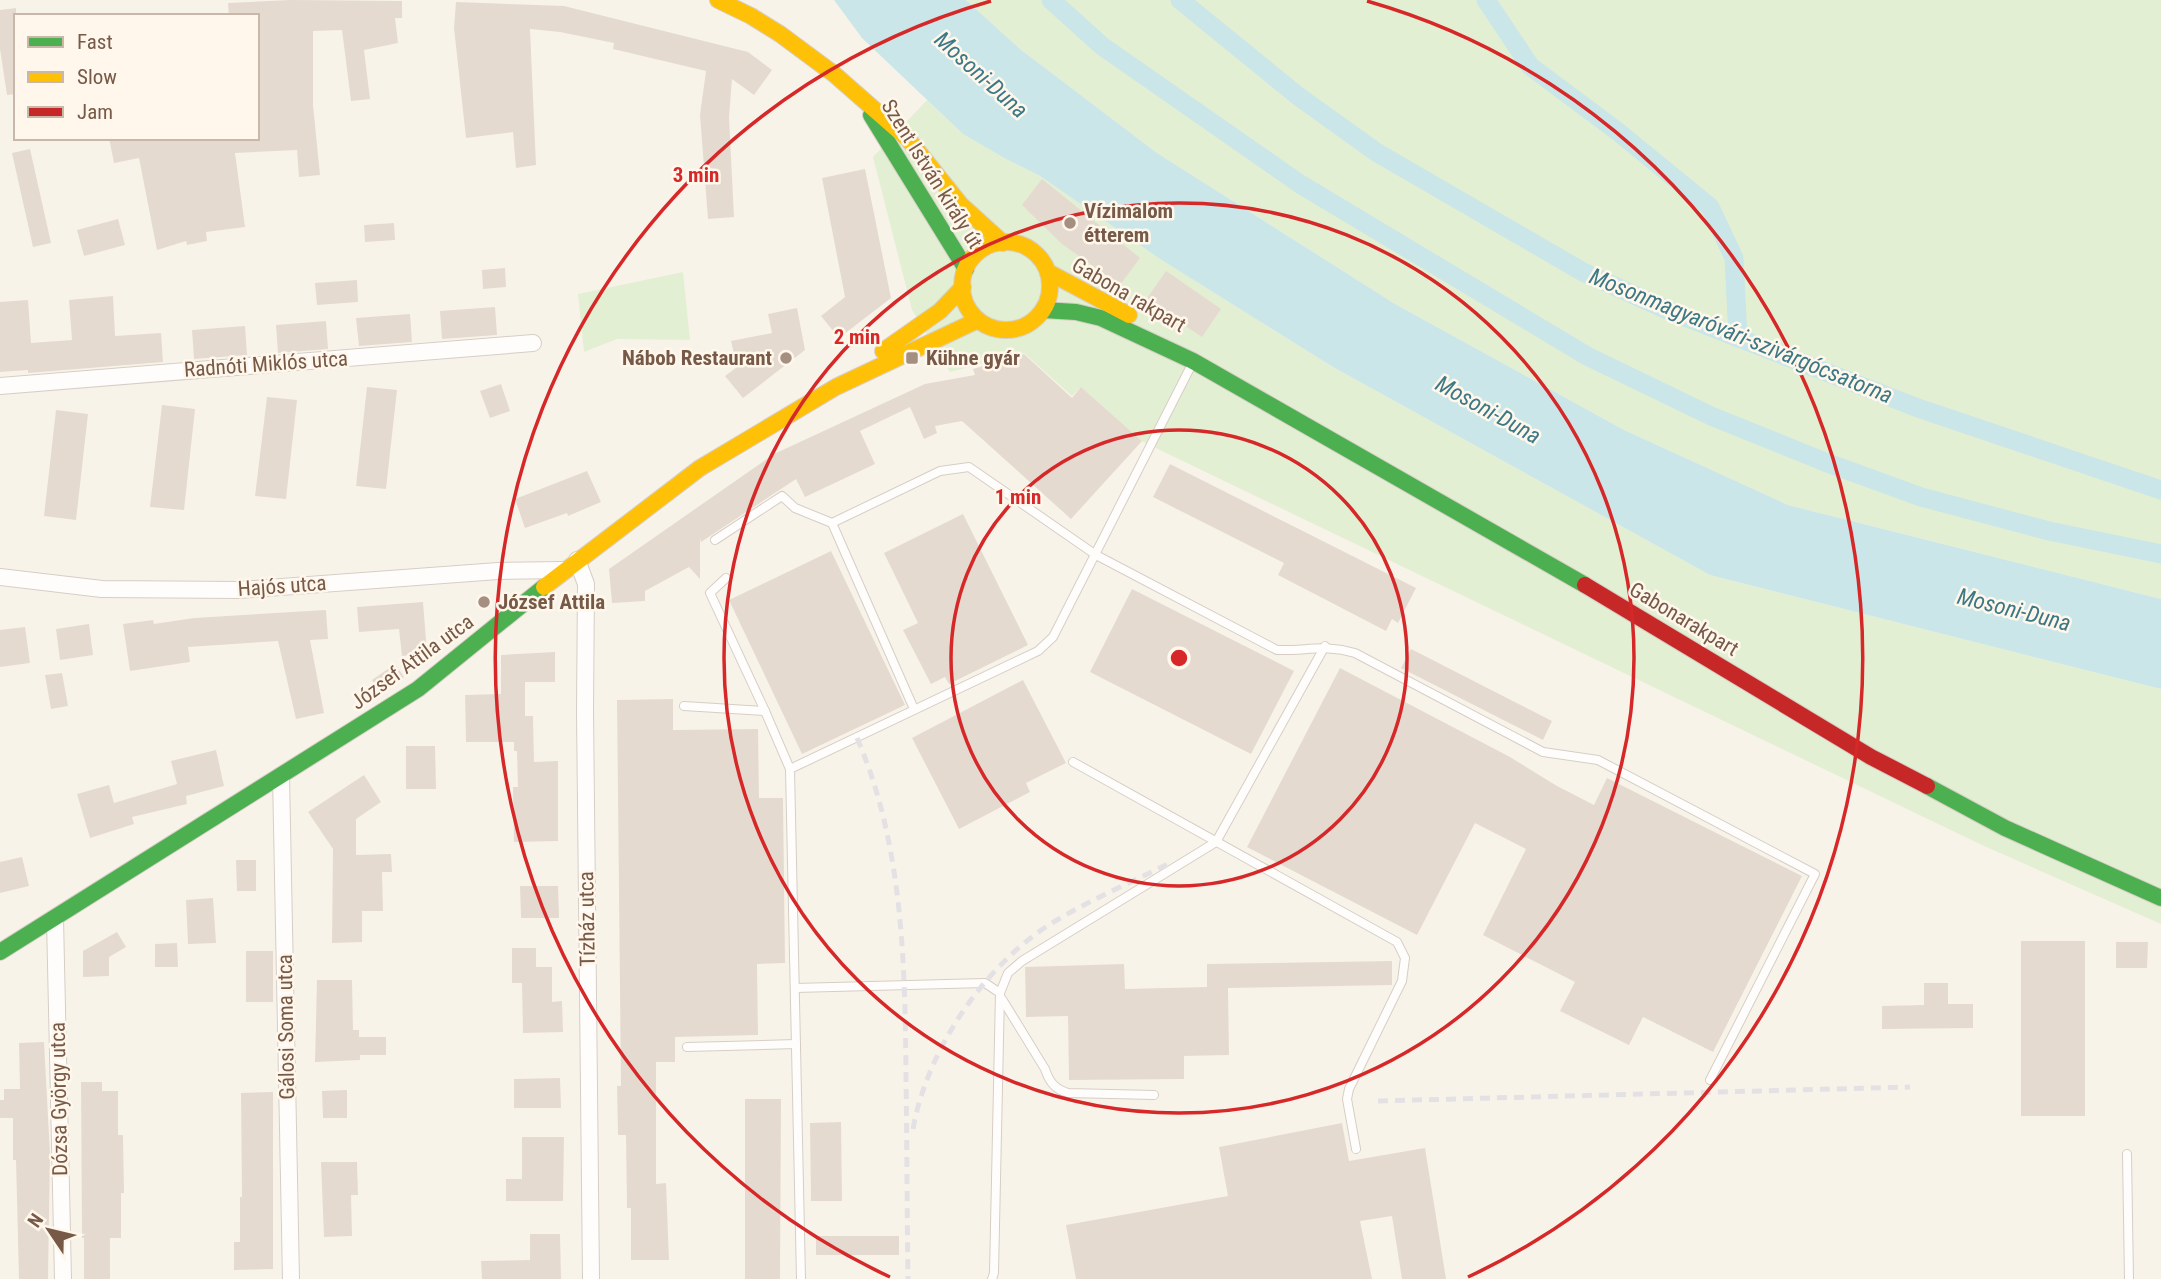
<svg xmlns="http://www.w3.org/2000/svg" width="2161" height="1279" font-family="'Roboto Condensed',sans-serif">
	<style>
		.green { fill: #e3efd3 }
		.water { fill: #cae6e8 }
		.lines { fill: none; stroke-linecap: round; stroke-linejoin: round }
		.canal { stroke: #cae6e8; stroke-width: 19 }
		.building { fill: #e5dad0 }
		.lane-casing { stroke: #d6cec6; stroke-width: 10 }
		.street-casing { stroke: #d6cec6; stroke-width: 18 }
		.fast-casing { stroke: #d7cec6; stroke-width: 18 }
		.slow-casing { stroke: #d7cec6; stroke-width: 18 }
		.jam-casing { stroke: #d7cec6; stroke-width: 18 }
		.lane { stroke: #fefdfc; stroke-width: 8 }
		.street { stroke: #fefdfc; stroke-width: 16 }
		.fast { stroke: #4caf50; stroke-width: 16 }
		.slow { stroke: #ffc107; stroke-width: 16 }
		.jam { stroke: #c62828; stroke-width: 16 }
		.rail { stroke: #e4e1e5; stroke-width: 5; stroke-dasharray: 10 7; stroke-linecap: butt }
		.ring { fill: none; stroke: #d62828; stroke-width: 3.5 }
		.poi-dot { fill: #a48f80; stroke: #fff7eb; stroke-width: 2.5 }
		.labels { text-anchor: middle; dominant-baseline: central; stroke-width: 5; stroke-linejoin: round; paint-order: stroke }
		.street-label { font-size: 21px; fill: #775947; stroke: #fff7eb }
		.poi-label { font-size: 21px; font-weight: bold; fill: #775947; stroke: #fff7eb; text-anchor: start }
		.water-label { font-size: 23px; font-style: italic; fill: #3c7885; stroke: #fff7eb }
		.centre { fill: #d62828; stroke: #fff7eb; stroke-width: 3.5 }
		.ring-label { font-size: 21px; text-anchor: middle; font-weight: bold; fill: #d62828; stroke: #fff7eb; stroke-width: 5; stroke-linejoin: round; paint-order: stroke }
	</style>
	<rect width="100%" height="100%" fill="#f8f3e9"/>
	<g class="green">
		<path d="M966,0H2161V599L1788,505L1624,430L1395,304L1157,153L1020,49Z"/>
		<path d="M927,100L963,134L1006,159L1040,176L1160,259L1333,367L1710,575L2161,689V924L1984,846L1164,452L1142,441L1081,387L1072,396L1024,353L950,372L912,310L873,157Z"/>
		<path d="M683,272L690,340L617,339L584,352L578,294Z"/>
	</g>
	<path class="water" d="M834,0H966L1020,49L1157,153L1395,304L1624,430L1788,505L2161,599V689L1710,575L1333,367L1160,259L1040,176L1006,159L963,134L862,38Z"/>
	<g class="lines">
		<g class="canal">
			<path d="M1051,0L1102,46L1300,184L1587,356L1711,416L1825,462L1921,497L2049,531L2161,554"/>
			<path d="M1180,0L1298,96L1376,152L1583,272L1672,312L1918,408L2161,490"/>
			<path d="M1486,0L1530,66L1617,131L1710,207L1734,258L1738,338"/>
		</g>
	</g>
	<g class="building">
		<path d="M290,0L402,1V18H395L398,43L364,50L370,99L351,101L342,30L313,31V105L320,175L299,177L297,150L235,153L245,227L206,232L207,241L187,245L186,241L157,250L139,158L114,163L109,138H257V16H229L228,3Z"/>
		<path d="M456,2L564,6L748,52L772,70L754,95L732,79L729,117L734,217L708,219L700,115L706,71L613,49L614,43L560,32L530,29L536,165L516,168L513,132L466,138L454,28Z"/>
		<path d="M16,8V94L7,95L0,49V10Z"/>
		<path d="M30,149L51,243L33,247L12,153Z"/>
		<path d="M865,169L891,298L839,338L821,316L845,297L822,178Z"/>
		<path d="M1042,179L1140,258L1120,285L1062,244L1022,205Z"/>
		<path d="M118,219L125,245L84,256L77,230Z"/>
		<path d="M394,223L395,240L365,242L364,225Z"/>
		<path d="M505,268L506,287L483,289L482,270Z"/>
		<path d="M1166,271L1221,309L1202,337L1146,300Z"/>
		<path d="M357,280L358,302L317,305L315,283Z"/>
		<path d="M113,296L115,336L161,333L163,362L28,373V370L0,372V302L28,300L31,343L72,340L69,300Z"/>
		<path d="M495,307L497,335L442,339L440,311Z"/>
		<path d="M797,308L805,350L743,398L725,376L737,367L731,341L772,333L768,314Z"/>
		<path d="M410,314L412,342L359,346L356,318Z"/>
		<path d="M326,321L328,349L278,353L276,325Z"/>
		<path d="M245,326L247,355L194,359L192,330Z"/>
		<path d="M1024,354L1072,398L1081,387L1142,441L1071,519L962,421L935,426L937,433L924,439L910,407L860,431L875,464L805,497L796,479L701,542L700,538V579L689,567L645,591V601L612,603L609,569L774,454L925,384L975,375L973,369Z"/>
		<path d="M501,384L510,411L490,418L480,391Z"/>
		<path d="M367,387L397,390L386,489L356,486Z"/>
		<path d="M267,397L297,400L286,499L255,496Z"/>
		<path d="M162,405L195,409L184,510L150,507Z"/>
		<path d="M56,410L88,414L76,520L44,516Z"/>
		<path d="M1170,464L1416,588L1398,623L1392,619L1386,631L1278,575L1284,563L1153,497Z"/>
		<path d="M587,471L601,502L568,516L567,513L525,528L515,499Z"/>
		<path d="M963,514L1028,645L949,684L945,677L931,684L903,630L918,623L884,553Z"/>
		<path d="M831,551L905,705L802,754L729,600Z"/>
		<path d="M1132,589L1294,671L1251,754L1090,672Z"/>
		<path d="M423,602L427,653L402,656L399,629L359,632L357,607Z"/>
		<path d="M326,610L328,639L310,640L324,713L296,719L278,641L188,647L190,662L130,671L123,624L153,620L154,624L194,618Z"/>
		<path d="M89,624L93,655L60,660L56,629Z"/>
		<path d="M25,627L30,663L0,667V630Z"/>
		<path d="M1411,649L1552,721L1543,740L1401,668Z"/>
		<path d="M555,652V682H525V716H533L534,762L558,761V841L514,842L513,787H518L517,751H514V742H466L465,695L501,694V655Z"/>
		<path d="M395,664L404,677L380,693L372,680Z"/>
		<path d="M1340,668L1510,757L1557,786L1594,805L1607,778L1802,876L1713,1052L1643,1017L1629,1045L1560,1011L1575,982L1483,935L1526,849L1475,823L1417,935L1247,847Z"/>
		<path d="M62,673L68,706L51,709L45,675Z"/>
		<path d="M1023,680L1066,763L1026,783L1030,792L959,829L912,738Z"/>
		<path d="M673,699V730L758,729L759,798H783L785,963L757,964L758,1035L675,1037V1062H656V1184L666,1183L669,1260H631V1208H627L626,1135H618L617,1086H621L617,700Z"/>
		<path d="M406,746H435L436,789H406Z"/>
		<path d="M216,750L224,786L186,796L187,804L132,817L134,824L90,838L77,794L109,785L114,803L177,784L171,761Z"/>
		<path d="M364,775L381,802L356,819V855L391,854L392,872H382L383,911H362V942L332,943L333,849L308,812Z"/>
		<path d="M22,857L29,886L0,893V862Z"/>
		<path d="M236,860H256V891H237Z"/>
		<path d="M520,886H558L559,918H521Z"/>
		<path d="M213,898L216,943L188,944L186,900Z"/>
		<path d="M117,932L126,947L109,957V976L83,977V951Z"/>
		<rect x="2021" y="941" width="64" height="175"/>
		<path d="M2116,942H2148L2147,968H2116Z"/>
		<path d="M177,943L178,967H155V944Z"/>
		<path d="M512,948H536V967H552V1002L562,1001L563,1032L523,1033L522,983H512Z"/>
		<rect x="246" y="951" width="27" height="51"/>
		<path d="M1392,961V985L1228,988L1229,1055L1184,1056V1079L1069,1080L1068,1016L1026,1017L1025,967L1124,964L1125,989L1207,987V964Z"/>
		<path d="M317,980H352L353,1030H359V1037H386V1055H360V1060L315,1062Z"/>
		<path d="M1924,983H1948V1004H1973V1028L1882,1029V1006L1924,1005Z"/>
		<path d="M44,1042L50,1154L48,1279H19L16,1160H13V1118H0V1100H4V1089H20L19,1043Z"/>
		<path d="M560,1078L561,1108H514V1079Z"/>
		<path d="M81,1082H102V1091H118V1135H123L124,1193H121V1238H110V1279H84V1238H82Z"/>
		<path d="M347,1090V1118H323L322,1091Z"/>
		<path d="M273,1092V1269L234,1270V1242H240V1197H242L241,1093Z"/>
		<path d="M745,1099H781L780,1279H745Z"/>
		<path d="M841,1122L842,1201H811L810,1123Z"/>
		<path d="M1342,1123L1349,1161L1425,1148L1446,1279H1402L1392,1216L1360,1221L1372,1279H1076L1066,1225L1228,1196L1219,1147Z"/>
		<path d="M522,1137H564L563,1201H506V1179H522Z"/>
		<path d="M321,1162H357L358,1195H351L352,1236L324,1237Z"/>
		<path d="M530,1234H560L561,1279H482L481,1261L530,1260Z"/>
		<rect x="816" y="1236" width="83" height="19"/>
	</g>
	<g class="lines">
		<defs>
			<g id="lane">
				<path d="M715,540L782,496L795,508L832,523"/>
				<path d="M726,578L710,593L765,711"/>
				<path d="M684,706L765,711L790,769L801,1279"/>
				<path d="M914,709L832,523L940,471L969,467L1096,555L1277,650C1307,651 1325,644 1355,653L1543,752L1598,760L1815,874L1710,1080"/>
				<path d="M1073,762L1397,942L1405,958L1402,981L1349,1089L1347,1099L1356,1149"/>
				<path d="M790,769L1038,651L1053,637L1192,364"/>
				<path d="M795,988L985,983L1000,993L1008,973L1022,961L1216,842L1325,646"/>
				<path d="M1002,999L1045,1069C1049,1081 1054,1089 1068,1093L1154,1095"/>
				<path d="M687,1047L796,1044"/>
				<path d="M2127,1154L2129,1279"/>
				<path d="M992,1279L994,1273L1000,993"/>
			</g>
			<g id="street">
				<path d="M0,386L533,343"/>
				<path d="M577,560L586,584L585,711L591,1279"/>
				<path d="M0,577L102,589L239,590L498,571L564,570"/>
				<path d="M281,776L291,1279"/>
				<path d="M55,919L63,1279"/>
			</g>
			<g id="fast">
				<path d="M871,115L966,269"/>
				<path d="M1043,310L1076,312L1101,318L1193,361L1585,585"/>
				<path d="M1927,786L2005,828L2161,898"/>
				<path d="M0,952L418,689L544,587"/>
			</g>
			<g id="slow">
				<path d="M718,0L751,16L780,34L834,74L908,139L961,205L1003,243"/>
				<circle cx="1006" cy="286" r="44"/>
				<path d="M1048,272L1129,315"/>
				<path d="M883,351L940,311L963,287"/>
				<path d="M544,587L700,468L836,387L978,320"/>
			</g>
			<path id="jam" d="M1585,585L1871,757L1927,786"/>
		</defs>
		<use href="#lane" class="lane-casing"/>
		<use href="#street" class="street-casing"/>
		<use href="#fast" class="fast-casing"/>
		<use href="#slow" class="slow-casing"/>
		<use href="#jam" class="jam-casing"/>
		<use href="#lane" class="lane"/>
		<use href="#street" class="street"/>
		<use href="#fast" class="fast"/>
		<use href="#slow" class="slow"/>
		<use href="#jam" class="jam"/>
		<g class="rail">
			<path d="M857,738C903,844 905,963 906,1077C907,1144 907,1212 908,1279"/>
			<path d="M1378,1101L1910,1087"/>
			<path d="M913,1129C927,1049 987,961 1057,920C1094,898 1134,881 1172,862"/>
		</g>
	</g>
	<g class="ring">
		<circle cx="1179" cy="658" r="228"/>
		<circle cx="1179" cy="658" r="455"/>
		<path d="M890 1277A683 683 0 0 1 991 1M1367 1A683 683 0 0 1 1468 1277"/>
	</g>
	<g class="poi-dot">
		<circle cx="1070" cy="223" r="7"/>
		<circle cx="786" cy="358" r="7"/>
		<rect x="905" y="351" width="14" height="14" rx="3.5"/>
		<circle cx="484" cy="602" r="7"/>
	</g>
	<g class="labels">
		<g class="street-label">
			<text transform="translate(932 174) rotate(58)">Szent István király út</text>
			<text transform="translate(1129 295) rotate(30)">Gabona rakpart</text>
			<text transform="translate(266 364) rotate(-4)">Radnóti Miklós utca</text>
			<text transform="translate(282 586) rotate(-4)">Hajós utca</text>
			<text transform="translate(1684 619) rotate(31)">Gabonarakpart</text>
			<text transform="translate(412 662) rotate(-36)">József Attila utca</text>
			<text transform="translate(587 919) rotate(-91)">Tízház utca</text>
			<text transform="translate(286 1027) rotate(-91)">Gálosi Soma utca</text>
			<text transform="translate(59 1099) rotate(-91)">Dózsa György utca</text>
		</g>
		<g class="poi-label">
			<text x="1084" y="211">Vízimalom<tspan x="1084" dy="24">étterem</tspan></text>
			<text x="772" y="358" text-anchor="end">Nábob Restaurant</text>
			<text x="926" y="358">Kühne gyár</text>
			<text x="498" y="602">József Attila</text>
		</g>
		<g class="water-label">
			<text transform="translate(981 75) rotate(42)">Mosoni-Duna</text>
			<text transform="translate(1741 336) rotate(22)">Mosonmagyaróvári-szivárgócsatorna</text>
			<text transform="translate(1488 410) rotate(29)">Mosoni-Duna</text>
			<text transform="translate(2014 610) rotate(14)">Mosoni-Duna</text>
		</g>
	</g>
	<circle cx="1179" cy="658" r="10" class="centre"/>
	<g class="ring-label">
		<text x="696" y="182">3 min</text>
		<text x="857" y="344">2 min</text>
		<text x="1018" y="504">1 min</text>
	</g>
	<rect x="14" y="14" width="245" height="126" fill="#fff7eb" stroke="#c9b8a9" stroke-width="2"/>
	<rect x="28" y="37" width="35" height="10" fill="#4caf50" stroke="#c9b8a9" stroke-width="2"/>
	<text x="77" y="49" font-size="21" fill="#775947">Fast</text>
	<rect x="28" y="72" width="35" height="10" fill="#ffc107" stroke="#c9b8a9" stroke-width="2"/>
	<text x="77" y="84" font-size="21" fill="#775947">Slow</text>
	<rect x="28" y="107" width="35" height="10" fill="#c62828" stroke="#c9b8a9" stroke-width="2"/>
	<text x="77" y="119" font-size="21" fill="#775947">Jam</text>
	<g transform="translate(49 1230) rotate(305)" stroke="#fff7eb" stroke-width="5" paint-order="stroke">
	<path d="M0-5L12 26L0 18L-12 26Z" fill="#775947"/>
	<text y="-10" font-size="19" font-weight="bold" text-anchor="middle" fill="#775947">N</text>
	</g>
</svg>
